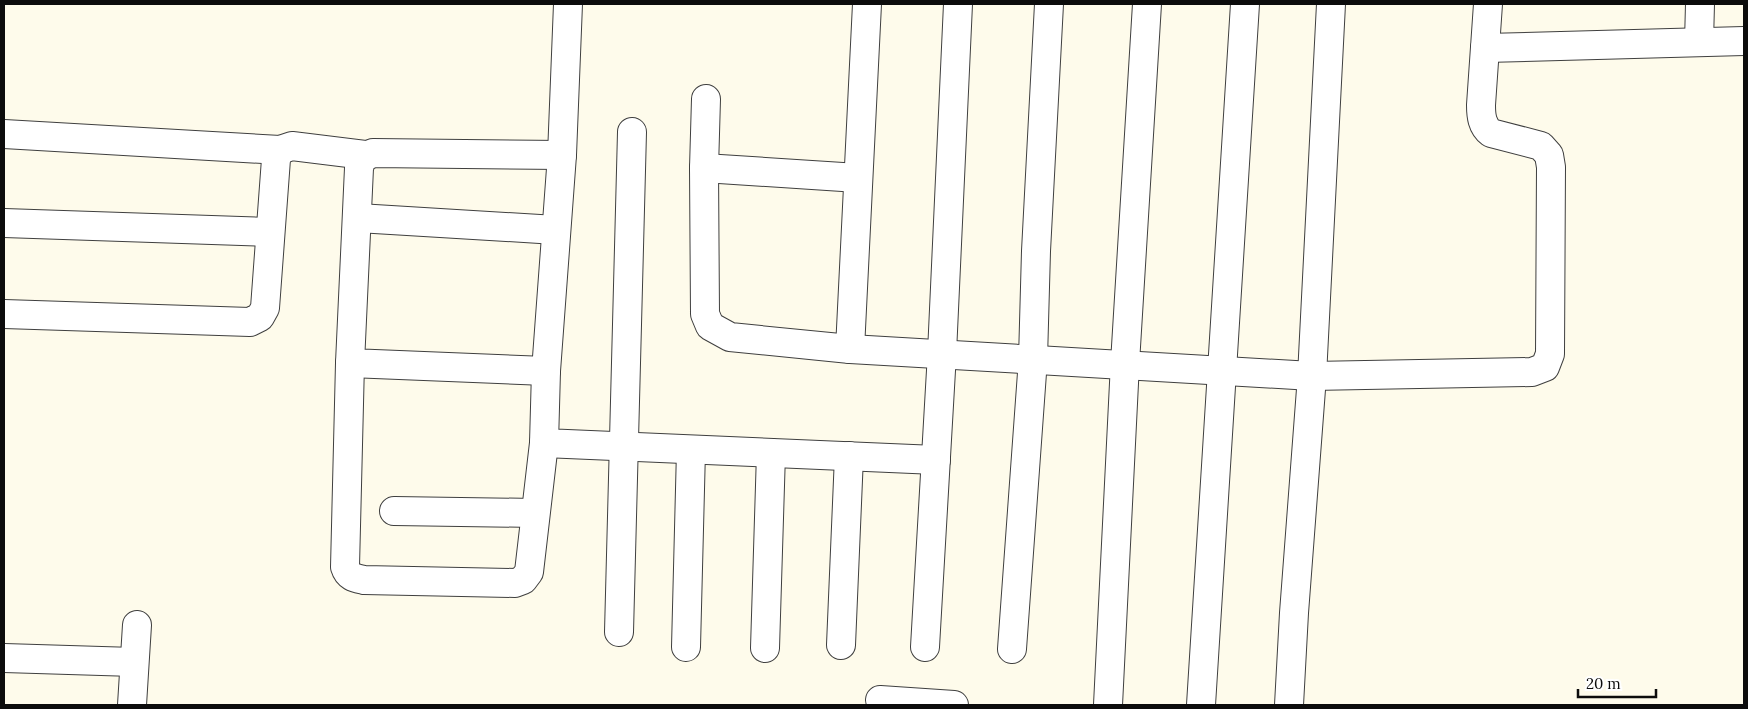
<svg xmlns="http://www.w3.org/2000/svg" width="1748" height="709" font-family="Lora,serif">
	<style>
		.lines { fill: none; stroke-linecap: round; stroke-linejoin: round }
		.minor-casing { stroke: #3f3f3f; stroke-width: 30 }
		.minor { stroke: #fff; stroke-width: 28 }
	</style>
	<rect width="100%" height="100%" fill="#fefbeb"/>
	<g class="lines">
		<defs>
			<g id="minor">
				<path d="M568,4L562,155L546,371L544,443L936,460"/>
				<path d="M1699,42L1700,4"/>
				<path d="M1485,48L1744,41"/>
				<path d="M706,99L704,168L705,314L710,326L730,337L850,349L1312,376L1532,372L1545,367L1550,354L1551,167L1549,155L1541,146L1491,133C1482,126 1481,116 1481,105L1488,4"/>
				<path d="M4,134L280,150"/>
				<path d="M704,168L858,178"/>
				<path d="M358,218L556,230"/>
				<path d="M4,223L270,232"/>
				<path d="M4,314L250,322L260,317L265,308L276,159L280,150L292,146L365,155"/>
				<path d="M850,349L867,4"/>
				<path d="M350,363L345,567C348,577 355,578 364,580L515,583L523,580L529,572L544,443"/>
				<path d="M546,371L350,363L359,168L362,158L373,153L562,155"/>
				<path d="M394,511L535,513"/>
				<path d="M619,632L632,132"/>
				<path d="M841,645L849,456"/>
				<path d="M686,647L691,450"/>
				<path d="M925,647L942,353L958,4"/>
				<path d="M765,648L771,453"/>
				<path d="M1012,649L1033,359L1036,251L1049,4"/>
				<path d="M4,658L134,662"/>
				<path d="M880,700L954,705"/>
				<path d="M132,705L137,625"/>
				<path d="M1108,705L1125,363L1147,4"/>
				<path d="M1201,705L1245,4"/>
				<path d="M1289,705L1294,613L1312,376L1331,4"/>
			</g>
		</defs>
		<use href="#minor" class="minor-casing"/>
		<use href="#minor" class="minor"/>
	</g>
	<rect width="1748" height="709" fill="none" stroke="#0c0c0c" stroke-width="10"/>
	<path d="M1578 689v8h78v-8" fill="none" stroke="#0c0c0c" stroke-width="2.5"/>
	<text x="1586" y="689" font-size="15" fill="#0c0c0c" stroke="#ffffff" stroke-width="4" paint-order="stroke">20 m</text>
</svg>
